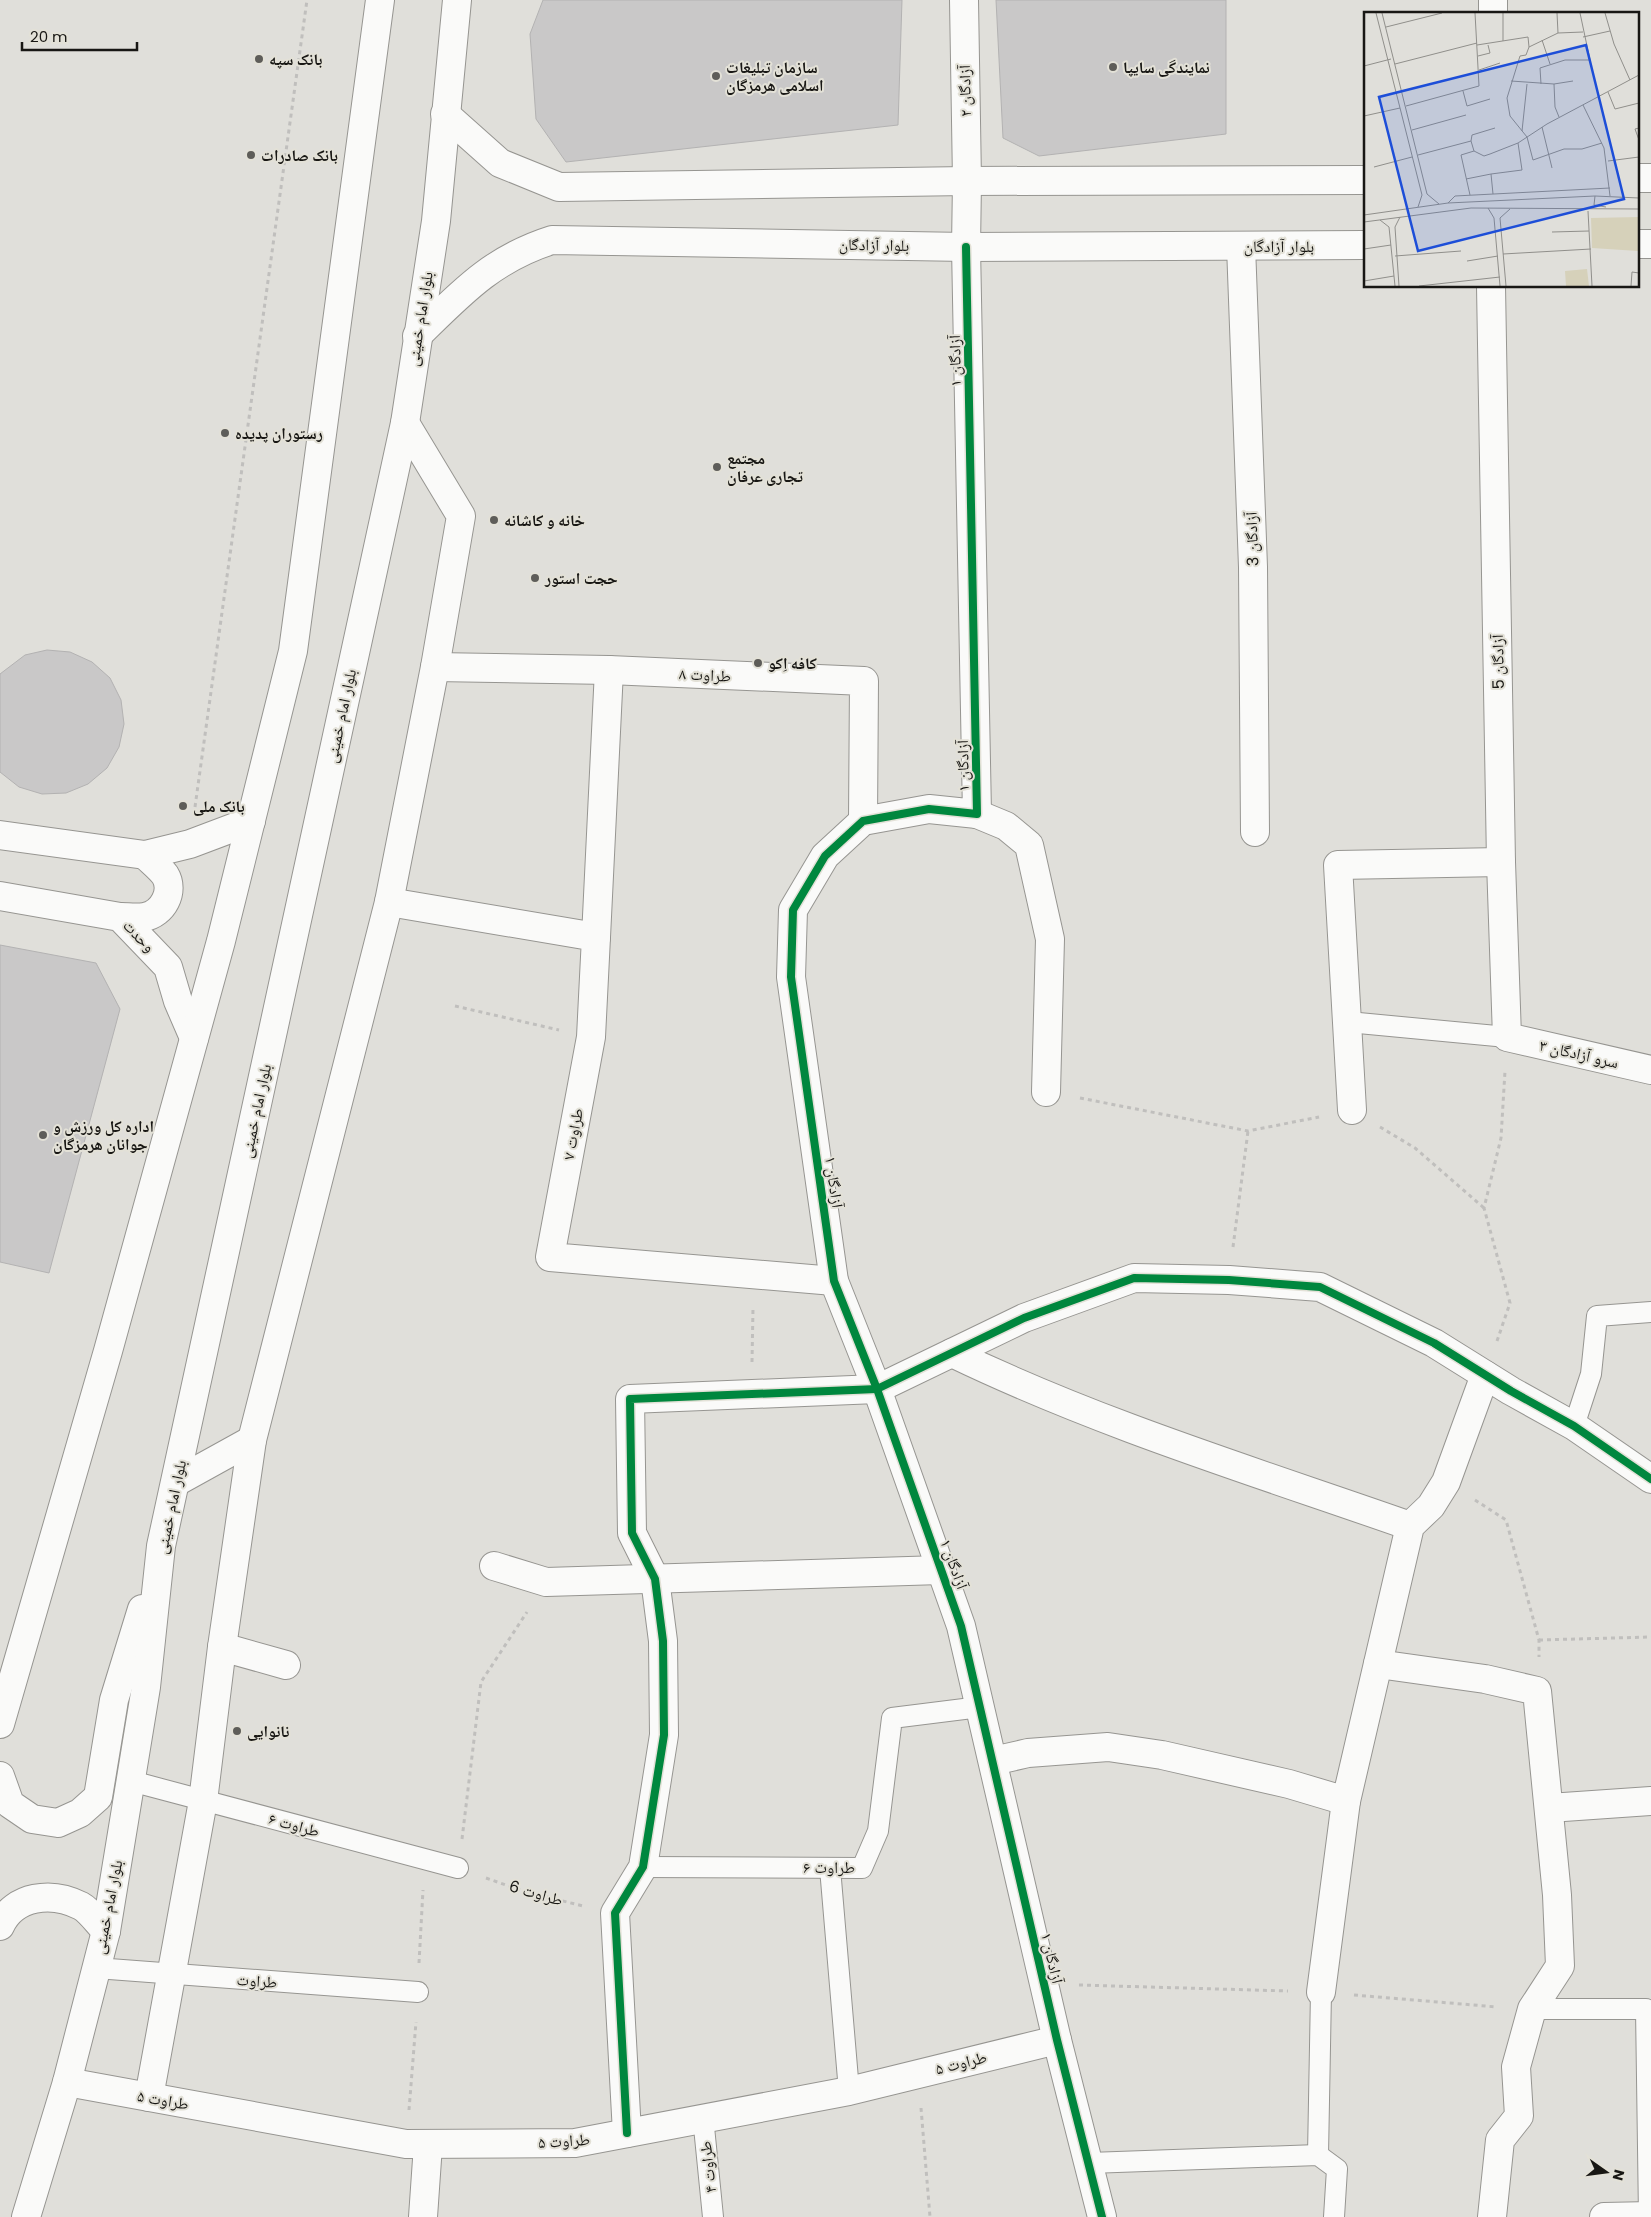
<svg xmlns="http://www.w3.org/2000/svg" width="1651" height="2217" font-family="Poppins,'Noto Naskh Arabic',sans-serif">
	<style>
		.building { fill: #c9c8c8; stroke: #b3b2b2 }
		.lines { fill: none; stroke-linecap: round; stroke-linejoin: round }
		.lane-casing { stroke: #969591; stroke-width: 22 }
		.street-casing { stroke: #969591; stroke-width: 30 }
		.secondary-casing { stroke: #969591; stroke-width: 30 }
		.primary-casing { stroke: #969591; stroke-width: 30 }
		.path { stroke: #c0bfbd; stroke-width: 3; stroke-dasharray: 4 4; stroke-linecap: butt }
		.lane { stroke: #fafaf9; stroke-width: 20 }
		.street { stroke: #fafaf9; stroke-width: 28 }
		.secondary { stroke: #fafaf9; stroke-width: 28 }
		.primary { stroke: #fafaf9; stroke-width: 28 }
		.cycleway-casing { stroke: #e3e1d7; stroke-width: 11 }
		.cycleway { stroke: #00873e; stroke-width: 8 }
		.poi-dot { fill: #5e5d59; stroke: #e3e1d7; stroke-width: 2 }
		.labels { text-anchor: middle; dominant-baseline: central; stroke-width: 4; stroke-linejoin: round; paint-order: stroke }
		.poi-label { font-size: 16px; font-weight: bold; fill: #181714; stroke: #e3e1d7; text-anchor: start }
		.street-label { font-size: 16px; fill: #181714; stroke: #e3e1d7 }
		.inset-road { fill: none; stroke: #908f8b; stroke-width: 1 }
		.view { fill: #1d4ed8; fill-opacity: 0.15; stroke: #1d4ed8; stroke-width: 2.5 }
		.inset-edge { fill: none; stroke: #181714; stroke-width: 2.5 }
	</style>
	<rect width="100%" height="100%" fill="#e0dfda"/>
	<g class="building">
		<path d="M543,0H902L898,125L566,162L536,119L530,34Z"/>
		<path d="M996,0H1226V134L1039,156L1003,138Z"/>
		<path d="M47,650L70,652L92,662L110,678L121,700L124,724L119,747L107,768L88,784L66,793L42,794L19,787L0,772V674L25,655Z"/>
		<path d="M0,945L96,963L120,1009L49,1273L0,1262Z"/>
	</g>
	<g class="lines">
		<defs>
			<g id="lane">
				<path d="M1348,1022L1507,1037"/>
				<path d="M1574,1426L1591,1374L1597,1316L1651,1312"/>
				<path d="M131,1781L458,1868"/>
				<path d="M643,1867L862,1868L878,1831L892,1718L980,1707"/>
				<path d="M830,1868L849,2091"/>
				<path d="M96,1968L418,1992"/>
				<path d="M1532,2009H1646L1649,2216"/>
				<path d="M703,2117L713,2217"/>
				<path d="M1318,2155L1321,1992"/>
				<path d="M1089,2163L1318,2155L1337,2169L1334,2217"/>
			</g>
			<g id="street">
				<path d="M964,0L967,181"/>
				<path d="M1493,14V0"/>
				<path d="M1241,246L1253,567L1255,832"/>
				<path d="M966,247L977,814L929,809L863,821L825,856L793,910L791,977L834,1281L877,1389L961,1626L1057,2040L1102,2217"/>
				<path d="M1491,286L1501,862L1507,1037L1651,1070"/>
				<path d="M435,667L609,670L864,681L863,821"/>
				<path d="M977,814L1006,826L1029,845L1050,939L1046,1092"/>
				<path d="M389,902L596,937L591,1037L550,1257L834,1281"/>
				<path d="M596,937L609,670"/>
				<path d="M1352,1110L1338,865L1501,862"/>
				<path d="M952,1353C1099,1424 1256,1472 1410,1526"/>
				<path d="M176,1482L252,1440"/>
				<path d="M494,1566L546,1582L941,1570"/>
				<path d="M222,1647L286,1665"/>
				<path d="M1378,1664L1485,1679L1537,1691L1557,1895L1560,1966L1532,2009L1516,2067L1519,2116L1500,2140L1492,2217"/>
				<path d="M993,1761L1028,1753L1108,1747L1162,1755L1289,1784L1346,1801L1410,1526L1431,1506L1446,1482L1485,1375"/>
				<path d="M1549,1808L1651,1801"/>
				<path d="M1321,1992L1346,1801"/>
				<path d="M67,2082L406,2144L575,2143L849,2091L1057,2040"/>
				<path d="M149,2097L203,1801L222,1647L252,1440L389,902L435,667L461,516L405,423"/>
				<path d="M627,2133L615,1913L643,1867L664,1735L663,1641L655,1579L632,1533L630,1399L877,1389L1024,1318L1134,1278L1229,1280L1320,1287L1434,1343L1511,1391L1574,1426L1651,1479"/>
				<path d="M423,2217L428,2145"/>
				<path d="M1604,2217L1651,2216"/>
			</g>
			<g id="secondary">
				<path d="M445,114L500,163L559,187L967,181L1365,180"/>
				<path d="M1637,178H1651"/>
				<path d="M1637,244H1651"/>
				<path d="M966,247L967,181"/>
				<path d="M417,336C461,293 492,259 552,240L966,247L1365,245"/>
				<path d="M0,835L145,855L190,844L251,821"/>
				<path d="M0,896L120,917L168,967L178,1001L194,1038"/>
				<path d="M120,917C128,917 137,918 144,917C163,914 175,891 165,875C160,868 151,861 145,855"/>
			</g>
			<g id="primary">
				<path d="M0,1724L108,1351L221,941L293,651L380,0"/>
				<path d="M0,1776L10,1804L32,1819L58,1823L80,1813L98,1797L114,1700L142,1609"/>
				<path d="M0,1926C14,1895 52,1891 81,1906C90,1911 98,1923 106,1931"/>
				<path d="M26,2217L67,2082L106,1931L146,1687L161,1546L405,423L436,221L457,0"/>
			</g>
		</defs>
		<use href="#lane" class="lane-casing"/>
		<use href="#street" class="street-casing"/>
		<use href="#secondary" class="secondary-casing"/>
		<use href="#primary" class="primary-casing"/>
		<g class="path">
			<path d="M195,807L307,0"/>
			<path d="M455,1006L559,1030"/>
			<path d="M1080,1098L1248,1131L1319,1117"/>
			<path d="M1380,1127L1415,1148L1484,1208"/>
			<path d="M1233,1247L1248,1131"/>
			<path d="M1497,1341L1510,1303L1484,1208L1501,1138L1505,1071"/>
			<path d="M752,1362L753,1308"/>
			<path d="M1475,1500L1506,1520L1539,1640V1657"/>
			<path d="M1539,1640L1651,1637"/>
			<path d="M462,1839L481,1682L527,1612"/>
			<path d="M486,1878L523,1891L583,1906"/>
			<path d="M419,1963L423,1890"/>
			<path d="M1079,1985L1288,1991"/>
			<path d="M1354,1995L1497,2007"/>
			<path d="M921,2108L930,2217"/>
			<path d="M409,2110L416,2022"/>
		</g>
		<use href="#lane" class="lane"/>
		<use href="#street" class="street"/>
		<use href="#secondary" class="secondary"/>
		<use href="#primary" class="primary"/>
		<defs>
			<g id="cycleway">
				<path d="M966,247L977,814L929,809L863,821L825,856L793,910L791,977L834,1281L877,1389L961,1626L1057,2040L1102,2217"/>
				<path d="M627,2133L615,1913L643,1867L664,1735L663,1641L655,1579L632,1533L630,1399L877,1389L1024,1318L1134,1278L1229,1280L1320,1287L1434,1343L1511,1391L1574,1426L1651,1479"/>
			</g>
		</defs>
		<use href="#cycleway" class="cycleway-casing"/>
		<use href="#cycleway" class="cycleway"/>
	</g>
	<g class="poi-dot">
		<circle cx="259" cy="59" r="5"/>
		<circle cx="1113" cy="67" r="5"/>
		<circle cx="716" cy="76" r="5"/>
		<circle cx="251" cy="155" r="5"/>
		<circle cx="225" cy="433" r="5"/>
		<circle cx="717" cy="467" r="5"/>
		<circle cx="494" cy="520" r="5"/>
		<circle cx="535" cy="578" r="5"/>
		<circle cx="758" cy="663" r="5"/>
		<circle cx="183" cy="806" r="5"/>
		<circle cx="43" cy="1135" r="5"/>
		<circle cx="237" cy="1731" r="5"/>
	</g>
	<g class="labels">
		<g class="poi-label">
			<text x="269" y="59">بانک سپه</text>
			<text x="726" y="67">سازمان تبلیغات<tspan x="726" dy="18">اسلامی هرمزگان</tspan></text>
			<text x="1123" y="67">نمایندگی سایپا</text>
			<text x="261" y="155">بانک صادرات</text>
			<text x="235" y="433">رستوران پدیده</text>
			<text x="727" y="458">مجتمع<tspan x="727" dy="18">تجاری عرفان</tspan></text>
			<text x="504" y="520">خانه و کاشانه</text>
			<text x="545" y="578">حجت استور</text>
			<text x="768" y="663">کافه اِکو</text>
			<text x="193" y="806">بانک ملی</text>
			<text x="53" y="1126">اداره کل ورزش و<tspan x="53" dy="18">جوانان هرمزگان</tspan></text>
			<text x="247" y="1731">نانوایی</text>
		</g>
		<g class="street-label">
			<text transform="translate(965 91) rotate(-91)">آزادگان ۲</text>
			<text transform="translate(874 245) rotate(1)">بلوار آزادگان</text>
			<text x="1279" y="246">بلوار آزادگان</text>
			<text transform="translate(420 319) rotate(-81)">بلوار امام خمینی</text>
			<text transform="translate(955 361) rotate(-91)">آزادگان ۱</text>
			<text transform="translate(1252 539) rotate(-92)">آزادگان 3</text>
			<text transform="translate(1498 662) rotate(-91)">آزادگان 5</text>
			<text transform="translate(705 675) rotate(3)">طراوت ۸</text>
			<text transform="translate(341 716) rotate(-78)">بلوار امام خمینی</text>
			<text transform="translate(963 766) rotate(-91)">آزادگان ۱</text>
			<text transform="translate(139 936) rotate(46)">وحدت</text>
			<text transform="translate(1579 1054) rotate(13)">سرو آزادگان ۳</text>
			<text transform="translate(256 1111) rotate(-78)">بلوار امام خمینی</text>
			<text transform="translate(573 1134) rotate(-79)">طراوت ۷</text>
			<text transform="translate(834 1182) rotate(82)">آزادگان ۱</text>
			<text transform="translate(171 1507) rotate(-78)">بلوار امام خمینی</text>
			<text transform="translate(954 1564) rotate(70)">آزادگان ۱</text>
			<text transform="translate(294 1825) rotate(15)">طراوت ۶</text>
			<text x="829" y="1867">طراوت ۶</text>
			<text transform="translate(536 1893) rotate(16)">طراوت 6</text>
			<text transform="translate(108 1907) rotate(-79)">بلوار امام خمینی</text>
			<text transform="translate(1052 1958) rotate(77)">آزادگان ۱</text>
			<text transform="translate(257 1981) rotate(4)">طراوت</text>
			<text transform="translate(961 2063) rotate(-14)">طراوت ۵</text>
			<text transform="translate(163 2100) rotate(10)">طراوت ۵</text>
			<text transform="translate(564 2141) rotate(-4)">طراوت ۵</text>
			<text transform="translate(708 2167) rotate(-96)">طراوت ۴</text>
		</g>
	</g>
	<g transform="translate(1364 12)">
		<rect width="275" height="275" fill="#e0dfda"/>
		<path d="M275,205L274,239L228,236L227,206ZM223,257L225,274H202L201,259Z" fill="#d6d1ba"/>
		<path class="inset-road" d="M12,1L58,183L54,195M18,1L63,182L75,192M139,1V29M193,1L194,21M241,1L250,32L266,68M22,15L78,1M219,25L246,19M178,28L186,52M113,33L164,25L165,35L162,43L156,44L143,86L146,104L163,125L169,148L200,137H218L238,131M165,35L194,21L219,20M114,44L126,41L124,33M31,52L113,31M0,54L27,47M115,58L136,51M147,69L190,72L191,95L195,105M177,72L176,56L201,48H226L216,1M190,72L209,69M99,79L103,94L126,87M244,80L251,97L275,91M219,93L240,136L246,184M42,94L115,74L111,1M0,104L36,96M178,115L188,156M275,116L271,117L275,128M48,118L102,103M158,119L163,72M107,129L108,123L131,116M54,143L107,129L110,139L120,144L126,142L154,131L183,112L275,63M244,149L275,145M10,155L48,145M102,167L127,162M129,182L127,162L158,158L154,131M106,183L97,143L110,139M231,184L230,193L242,195M84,191L91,184L246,176M124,196L130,206L136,274M224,199L228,274M0,203L84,191L231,184L275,186M16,208L25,215L31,274M0,210L107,196L275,197M188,220L225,219M0,237L27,233M139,242L227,237M31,244L97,239M103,249L134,244M0,269L30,264M35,274L31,215L36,205M55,274L136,265M142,274L136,206L146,197M267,274L268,260L275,261"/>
		<path class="view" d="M222,33L260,187L54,239L15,85Z"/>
		<rect width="275" height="275" class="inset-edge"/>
	</g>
	<g transform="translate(1606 2172) rotate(104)" stroke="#e3e1d7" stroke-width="4" paint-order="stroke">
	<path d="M0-4L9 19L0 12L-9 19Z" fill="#181714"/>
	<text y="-8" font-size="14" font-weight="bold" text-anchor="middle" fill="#181714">N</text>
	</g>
	<path d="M22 42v8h115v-8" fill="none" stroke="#181714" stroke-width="2.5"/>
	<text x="30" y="42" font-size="15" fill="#181714" stroke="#e3e1d7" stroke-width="4" paint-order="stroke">20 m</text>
</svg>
